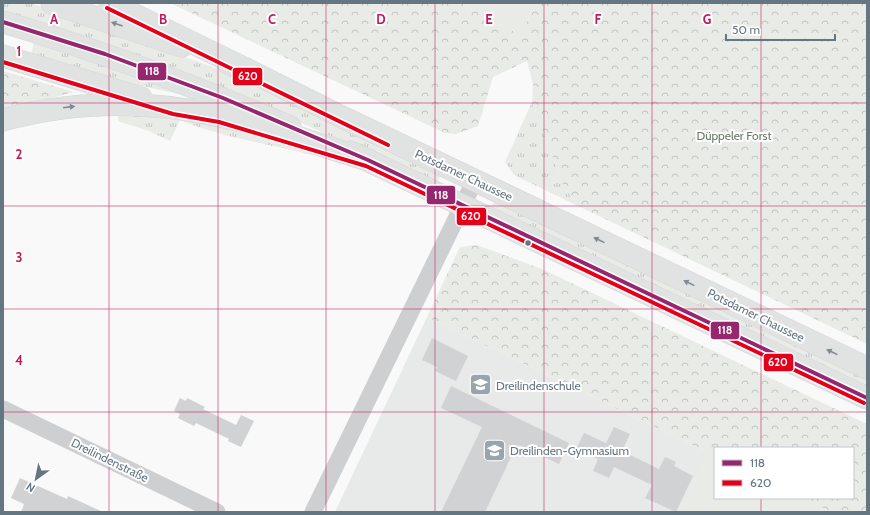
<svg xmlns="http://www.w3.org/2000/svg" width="870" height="515" font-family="Cabin,sans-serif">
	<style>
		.built { fill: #e8e9e9 }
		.grass { fill: url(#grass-tufts) }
		.forest { fill: url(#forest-crowns) }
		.park { fill: #e8ebe6 }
		.building { fill: #d0d2d3 }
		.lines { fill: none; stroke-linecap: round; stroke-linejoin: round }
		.primary-casing { stroke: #d5d6d7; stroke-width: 23 }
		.highway-casing { stroke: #d5d6d6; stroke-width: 23 }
		.street { stroke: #cecfd0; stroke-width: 17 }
		.primary { stroke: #e1e2e2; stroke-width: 22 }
		.highway { stroke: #e1e2e2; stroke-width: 22 }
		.bus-1-casing { stroke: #fff; stroke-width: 7 }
		.bus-2-casing { stroke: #fff; stroke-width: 7 }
		.bus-1 { stroke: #95276e; stroke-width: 4 }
		.bus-2 { stroke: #e2001a; stroke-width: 4 }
		.oneway { fill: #7e8c96 }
		.grid { fill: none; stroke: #c2185b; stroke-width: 1; stroke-opacity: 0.55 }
		.bus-dot { fill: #657683; stroke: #fff; stroke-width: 1.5 }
		.labels { text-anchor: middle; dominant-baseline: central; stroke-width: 4; stroke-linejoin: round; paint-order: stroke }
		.park-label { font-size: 12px; fill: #687a64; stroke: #fff }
		.street-label { font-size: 12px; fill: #657683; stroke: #fff }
		.poi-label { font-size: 12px; fill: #657683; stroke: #fff; text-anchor: start }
		.grid-label { font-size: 13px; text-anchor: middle; font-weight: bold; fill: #c2185b; stroke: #fff; stroke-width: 4; stroke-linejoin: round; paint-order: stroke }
		.line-badge { stroke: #fff; stroke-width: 1.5 }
		.badge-label { font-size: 11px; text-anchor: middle; font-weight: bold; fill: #fff }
	</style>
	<defs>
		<pattern id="grass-tufts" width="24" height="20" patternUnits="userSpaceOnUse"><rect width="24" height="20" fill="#e8ebe6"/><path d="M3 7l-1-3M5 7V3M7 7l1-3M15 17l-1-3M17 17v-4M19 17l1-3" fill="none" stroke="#c0c3c0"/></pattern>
		<pattern id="forest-crowns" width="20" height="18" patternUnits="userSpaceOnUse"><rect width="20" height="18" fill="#e8ebe6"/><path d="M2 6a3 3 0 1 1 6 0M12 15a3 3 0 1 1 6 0" fill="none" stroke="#c0c3c0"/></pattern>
	</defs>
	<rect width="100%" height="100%" fill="#f9f9f9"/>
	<path class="built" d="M427,317L715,456V498L832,512H335Z"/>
	<g class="grass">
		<path d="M3,3H29L36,5L93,23L218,69L268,90L442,173L436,184L275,111L3,14Z"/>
		<path d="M34,42L95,62L184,95L113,80L31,55Z"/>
		<path d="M532,102L563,185L578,206L514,175L505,162Z"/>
		<path d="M118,112L181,116L314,151L344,165C291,146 233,142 180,120L170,141L149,131L118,121Z"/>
		<path d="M496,199L867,376V391L490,210Z"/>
	</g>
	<g class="forest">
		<path d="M170,3H461L519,34L538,3H867V344L578,206L563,185L532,102L533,84L527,61L493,77L478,126L456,134L445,133Z"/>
		<path d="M3,71L74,92L3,110Z"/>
		<path d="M477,245L542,269L867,424V512H831L802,498H853V448H715V456L427,317L460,247Z"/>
	</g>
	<g class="park">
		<path d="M461,3H538L519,34Z"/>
		<path d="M707,452L715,456V498H802L832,512H678Z"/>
	</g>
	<g class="building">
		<path d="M432,338L468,356L456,381L435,371L437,367L422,360Z"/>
		<path d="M451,386L569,443L559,464L519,445L516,454L513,453L485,512H441L482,427L441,408Z"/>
		<path d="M180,398L186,401L187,398L205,407L203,409L236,425L241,415L254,421L241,447L228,441L229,439L196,423L194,426L178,418L180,414L174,411Z"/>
		<path d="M614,427L630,434L622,451L659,469L665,457L676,462L674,466L693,476L676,512L645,498L652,485L614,467L609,478L593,471L598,459L576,449L584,433L606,443Z"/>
		<path d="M20,478L67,499L68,496L103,512H21L24,504L11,498Z"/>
	</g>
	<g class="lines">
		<defs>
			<g id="primary">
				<path d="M52,3L182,46"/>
				<path d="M3,22C101,51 197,87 290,127"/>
				<path d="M228,63L246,69L342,117L867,368"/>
				<path d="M350,152L867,398"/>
			</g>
			<g id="highway">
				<path d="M110,3L246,69"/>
				<path d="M3,56L141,98"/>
				<path d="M3,120C73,101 148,100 220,116C270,126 319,145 368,160"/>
			</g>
		</defs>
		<use href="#primary" class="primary-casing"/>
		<use href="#highway" class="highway-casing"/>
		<g class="street">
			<path d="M3,409L217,512"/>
			<path d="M313,512L475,180"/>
		</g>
		<use href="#primary" class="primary"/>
		<use href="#highway" class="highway"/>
		<defs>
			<path id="bus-1" d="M3,22L105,54L223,98L368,160L867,398"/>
			<g id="bus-2">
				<path d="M107,8L388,145"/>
				<path d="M3,62L173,114L219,122L366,166L864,403"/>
			</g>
		</defs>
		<use href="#bus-1" class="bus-1-casing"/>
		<use href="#bus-2" class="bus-2-casing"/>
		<use href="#bus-1" class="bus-1"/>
		<use href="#bus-2" class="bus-2"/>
	</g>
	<defs><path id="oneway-solid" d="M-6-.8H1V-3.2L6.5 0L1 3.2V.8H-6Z"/></defs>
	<g class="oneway">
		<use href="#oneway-solid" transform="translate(117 24) rotate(-161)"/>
		<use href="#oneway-solid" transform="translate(69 107) rotate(-7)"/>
		<use href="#oneway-solid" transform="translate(599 240) rotate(-154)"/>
		<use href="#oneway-solid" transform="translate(689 283) rotate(-154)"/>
		<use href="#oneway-solid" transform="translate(832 352) rotate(-154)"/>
	</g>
	<path class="grid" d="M109,3V512M218,3V512M326,3V512M435,3V512M544,3V512M652,3V512M761,3V448M3,103H867M3,206H867M3,309H867M3,412H867M761,498V512"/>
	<defs>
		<symbol id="school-square" viewBox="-11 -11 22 22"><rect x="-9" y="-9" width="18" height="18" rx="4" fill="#99a4ac" stroke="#fff"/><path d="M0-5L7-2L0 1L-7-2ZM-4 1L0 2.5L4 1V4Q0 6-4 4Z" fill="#fff"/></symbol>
	</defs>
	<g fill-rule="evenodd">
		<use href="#school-square" x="468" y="372" width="25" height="25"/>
		<use href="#school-square" x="482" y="438" width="25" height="25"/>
	</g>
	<circle class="bus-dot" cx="528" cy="243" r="3.5"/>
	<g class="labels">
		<g class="park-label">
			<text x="734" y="135">Düppeler Forst</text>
		</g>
		<g class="street-label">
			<text transform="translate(464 175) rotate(25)">Potsdamer Chaussee</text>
			<text transform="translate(756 315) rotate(26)">Potsdamer Chaussee</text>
			<text transform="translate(110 460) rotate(26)">Dreilindenstraße</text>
		</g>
		<g class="poi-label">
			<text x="496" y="385">Dreilindenschule</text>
			<text x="510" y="450">Dreilinden-Gymnasium</text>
		</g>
	</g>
	<g class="grid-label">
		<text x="54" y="24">A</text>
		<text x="163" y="24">B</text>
		<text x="272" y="24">C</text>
		<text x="381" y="24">D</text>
		<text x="489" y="24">E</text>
		<text x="598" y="24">F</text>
		<text x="707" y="24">G</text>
		<text x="19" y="56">1</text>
		<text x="19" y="159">2</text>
		<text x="19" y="262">3</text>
		<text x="19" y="365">4</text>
	</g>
	<g class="line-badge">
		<rect x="137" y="62" width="30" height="19" rx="4" fill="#95276e"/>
		<rect x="232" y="67" width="31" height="19" rx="4" fill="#e2001a"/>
		<rect x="426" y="185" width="30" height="20" rx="4" fill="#95276e"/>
		<rect x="456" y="207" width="31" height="19" rx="4" fill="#e2001a"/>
		<rect x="710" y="321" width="30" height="19" rx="4" fill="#95276e"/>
		<rect x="763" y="353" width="31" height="19" rx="4" fill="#e2001a"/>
	</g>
	<g class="badge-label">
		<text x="152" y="75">118</text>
		<text x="248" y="80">620</text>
		<text x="441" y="199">118</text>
		<text x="471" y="220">620</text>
		<text x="725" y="334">118</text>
		<text x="778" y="366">620</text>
	</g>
	<rect width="870" height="515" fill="none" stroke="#657683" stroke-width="8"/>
	<rect x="714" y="447" width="140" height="52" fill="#ffffff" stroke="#c1c8cd"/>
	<rect x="722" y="460" width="20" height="6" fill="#95276e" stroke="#c1c8cd"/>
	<text x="750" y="467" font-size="12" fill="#657683">118</text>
	<rect x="722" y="480" width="20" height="6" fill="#e2001a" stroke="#c1c8cd"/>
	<text x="750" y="487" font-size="12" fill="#657683">620</text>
	<g transform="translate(36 479) rotate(213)" stroke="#ffffff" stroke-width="3" paint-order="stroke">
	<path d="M0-3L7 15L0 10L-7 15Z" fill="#657683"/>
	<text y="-6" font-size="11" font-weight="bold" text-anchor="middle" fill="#657683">N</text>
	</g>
	<path d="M726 34v6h109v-6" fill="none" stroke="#657683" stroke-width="2"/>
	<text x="732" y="34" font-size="12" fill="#657683" stroke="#ffffff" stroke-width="3" paint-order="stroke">50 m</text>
</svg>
